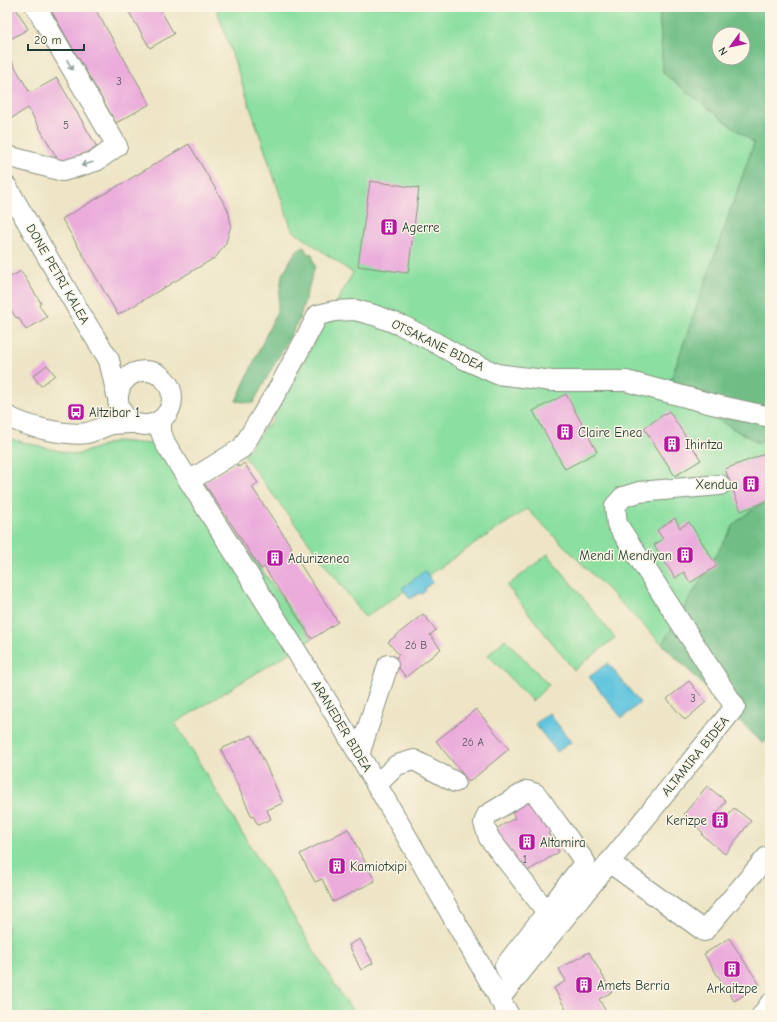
<svg xmlns="http://www.w3.org/2000/svg" width="777" height="1022" font-family="'Comic Neue',sans-serif">
	<style>
		.green { fill: #8bdfa0; stroke: #558e6a }
		.forest { fill: #70be86; stroke: #487e5d; fill-rule: evenodd }
		.water { fill: #62c5df; stroke: #40818a }
		.building { fill: #ebacdc }
		.lines { fill: none; stroke-linecap: round; stroke-linejoin: round }
		.minor-casing { stroke: #86917d; stroke-width: 22 }
		.minor { stroke: #fff; stroke-width: 20 }
		.oneway { stroke: #8f9e9a }
		.labels { text-anchor: middle; dominant-baseline: central; stroke-width: 3; stroke-linejoin: round; paint-order: stroke }
		.number-label { font-size: 11px; fill: #52595e }
		.poi-label { font-size: 13px; fill: #1f3d34; stroke: #fcf5e5; text-anchor: start }
		.street-label { font-size: 13px; fill: #1f3d34; stroke: #fcf5e5 }
	</style>
	<rect width="100%" height="100%" fill="#fcf5e5"/>
	<filter id="ink" filterUnits="userSpaceOnUse"><feTurbulence type="fractalNoise" baseFrequency=".025" numOctaves="2"/><feDisplacementMap in="SourceGraphic" scale="8" xChannelSelector="R" yChannelSelector="G"/><feConvolveMatrix kernelMatrix="1 2 1 2 8 2 1 2 1" color-interpolation-filters="sRGB"/></filter>
	<filter id="wash" filterUnits="userSpaceOnUse"><feTurbulence type="fractalNoise" baseFrequency=".012" numOctaves="4" result="noise"/><feDisplacementMap in="SourceGraphic" scale="16" xChannelSelector="R" yChannelSelector="G"/><feGaussianBlur stdDeviation="0.9" result="paint"/><feColorMatrix in="noise" values="0 0 0 0 0 0 0 0 0 0 0 0 0 0 0 0 0 1.4 0 .05"/><feComposite in="paint" operator="in"/></filter>
	<g filter="url(#wash)">
		<rect width="100%" height="100%" fill="#eee5c6"/>
		<g class="green">
			<path d="M216,7H659L663,73L754,143L667,391L758,443L770,433V497L736,522L662,644L527,509L365,617L244,456L263,430L273,421L275,412L353,273L292,230Z"/>
			<path d="M7,436L10,439L76,455L116,441L176,446L220,513L312,639L175,723L340,993L356,1015H7Z"/>
			<path d="M548,554L615,638L574,670L507,586Z"/>
			<path d="M505,639L549,685L532,701L488,655Z"/>
		</g>
		<g class="forest">
			<path d="M659,7H770V433L759,443L667,391L754,143L663,73ZM719,34H743V58H719Z"/>
			<path d="M304,247L307,253L312,254L315,266L299,320L253,403L236,401L277,311L282,275L294,254L298,249Z"/>
			<path d="M770,497V736L763,744L662,644L736,522Z"/>
		</g>
		<g class="water">
			<path d="M425,571L433,582L425,588V591L422,594L419,593L410,599L402,588Z"/>
			<path d="M608,663L640,703L622,718L589,677Z"/>
			<path d="M549,713L571,742L557,752L535,724Z"/>
		</g>
		<g id="blocks">
			<g class="building">
				<path d="M7,7H15L28,29L7,41Z"/>
				<path d="M49,7H94L150,104L116,123Z"/>
				<path d="M126,7H159L174,34L150,48Z"/>
				<path d="M7,53L30,93L57,78L97,147L62,167L28,108L7,121Z"/>
				<path d="M189,144L228,210L231,225L226,243L216,257L118,315L62,219Z"/>
				<path d="M370,181L419,188L408,273L358,266Z"/>
				<path d="M21,271L41,303L39,305L47,317L26,330L18,317L16,318L7,303V279Z"/>
				<path d="M47,365L55,375L41,386L33,376Z"/>
				<path d="M566,394L597,452L565,469L533,411Z"/>
				<path d="M669,411L701,460L675,476L644,428Z"/>
				<path d="M767,453L770,462V500L741,511L725,469Z"/>
				<path d="M236,463L239,467L244,463L258,483L252,487L292,548L290,549L338,622L312,639L264,567L261,569L204,483Z"/>
				<path d="M675,518L680,528L689,522L717,566L690,583L684,572L675,578L654,545L663,539L657,530Z"/>
				<path d="M423,614L436,630L430,635L441,649L406,677L393,661L399,655L388,642Z"/>
				<path d="M689,681L706,702L685,720L667,699Z"/>
				<path d="M476,709L509,749L469,782L436,741Z"/>
				<path d="M252,735L283,803L267,810L271,819L258,825L253,816L252,817L221,749Z"/>
				<path d="M707,786L726,801L717,813L725,820L734,808L751,821L725,854L702,835L703,833L684,814Z"/>
				<path d="M533,798L552,830L548,833L559,852L521,875L494,830L515,818L511,811Z"/>
				<path d="M348,829L375,881L333,902L322,879L315,882L300,854Z"/>
				<path d="M729,938L760,985L734,1001L704,954Z"/>
				<path d="M360,939L373,963L361,970L349,945Z"/>
				<path d="M589,952L612,992L599,999L606,1012L601,1015H569L554,988L566,981L559,969Z"/>
			</g>
		</g>
	</g>
	<g filter="url(#ink)">
		<use href="#blocks" fill-opacity="0" stroke="#86917d" stroke-width="1"/>
		<g class="lines">
			<defs>
				<g id="minor">
					<path d="M7,156L63,171L96,161L117,146L36,7"/>
					<path d="M7,187L80,313L109,360L117,395"/>
					<circle cx="145" cy="398" r="27"/>
					<path d="M7,416C26,427 66,436 87,433C95,431 101,428 108,425C116,423 124,423 132,423"/>
					<path d="M161,420V432L165,443C218,527 272,611 324,696C388,801 447,908 509,1015"/>
					<path d="M189,481L242,448L280,386L318,315L335,311L355,310L374,315L403,326L434,342L462,358L497,374L552,381H626L712,404L770,417"/>
					<path d="M359,755L388,665"/>
					<path d="M376,785L397,765L414,760L455,782"/>
					<path d="M609,862L704,931L767,857"/>
					<path d="M513,982L505,966L547,912L489,838L484,823L487,815L527,791L536,794L542,802L585,862L547,912"/>
					<path d="M499,999L735,707L617,524L615,506L623,497L639,492L720,485"/>
					<path d="M762,1015L770,1004"/>
				</g>
			</defs>
			<use href="#minor" class="minor-casing"/>
			<use href="#minor" class="minor"/>
		</g>
		<defs><path id="oneway-shaft" d="M-6 0H5M1.5-3L5.5 0L1.5 3" fill="none" stroke-width="1.6" stroke-linecap="round" stroke-linejoin="round"/></defs>
		<g class="oneway">
			<use href="#oneway-shaft" transform="translate(70 65) rotate(60)"/>
			<use href="#oneway-shaft" transform="translate(87 164) rotate(164)"/>
		</g>
	</g>
	<defs>
		<symbol id="building-square" viewBox="-11 -11 22 22"><rect x="-9" y="-9" width="18" height="18" rx="4" fill="#b5179e" stroke="#fcf5e5"/><path d="M-4-6H4V6H1V3H-1V6H-4ZM-2.5-4.3h1.7v1.8h-1.7ZM.8-4.3h1.7v1.8H.8ZM-2.5-1h1.7V.8h-1.7ZM.8-1h1.7V.8H.8Z" fill="#fff"/></symbol>
		<symbol id="bus-square" viewBox="-11 -11 22 22"><rect x="-9" y="-9" width="18" height="18" rx="4" fill="#b5179e" stroke="#fcf5e5"/><path d="M-5-6H5V4H4V6H2V4H-2V6H-4V4H-5ZM-3.5-4V0h7V-4ZM-3.5 1.2v1.5H-2V1.2ZM2 1.2v1.5H3.5V1.2Z" fill="#fff"/></symbol>
	</defs>
	<g fill-rule="evenodd">
		<use href="#building-square" x="379" y="217" width="20" height="20"/>
		<use href="#bus-square" x="66" y="402" width="20" height="20"/>
		<use href="#building-square" x="555" y="422" width="20" height="20"/>
		<use href="#building-square" x="662" y="434" width="20" height="20"/>
		<use href="#building-square" x="741" y="474" width="20" height="20"/>
		<use href="#building-square" x="675" y="545" width="20" height="20"/>
		<use href="#building-square" x="265" y="548" width="20" height="20"/>
		<use href="#building-square" x="710" y="810" width="20" height="20"/>
		<use href="#building-square" x="517" y="832" width="20" height="20"/>
		<use href="#building-square" x="327" y="856" width="20" height="20"/>
		<use href="#building-square" x="722" y="959" width="20" height="20"/>
		<use href="#building-square" x="574" y="975" width="20" height="20"/>
	</g>
	<g class="labels">
		<g class="number-label">
			<text x="119" y="81">3</text>
			<text x="66" y="125">5</text>
			<text x="416" y="645">26 B</text>
			<text x="693" y="698">3</text>
			<text x="473" y="742">26 A</text>
			<text x="525" y="859">1</text>
		</g>
		<g class="poi-label">
			<text x="402" y="227">Agerre</text>
			<text x="89" y="412">Altzibar 1</text>
			<text x="578" y="432">Claire Enea</text>
			<text x="685" y="444">Ihintza</text>
			<text x="738" y="484" text-anchor="end">Xendua</text>
			<text x="672" y="555" text-anchor="end">Mendi Mendiyan</text>
			<text x="288" y="558">Adurizenea</text>
			<text x="707" y="820" text-anchor="end">Kerizpe</text>
			<text x="540" y="842">Altamira</text>
			<text x="350" y="866">Kamiotxipi</text>
			<text x="597" y="985">Amets Berria</text>
			<text x="732" y="988" text-anchor="middle">Arkaitzpe</text>
		</g>
		<g class="street-label">
			<text transform="translate(58 274) rotate(60)">DONE PETRI KALEA</text>
			<text transform="translate(438 345) rotate(26)">OTSAKANE BIDEA</text>
			<text transform="translate(342 726) rotate(59)">ARANEDER BIDEA</text>
			<text transform="translate(695 756) rotate(-51)">ALTAMIRA BIDEA</text>
		</g>
	</g>
	<rect width="777" height="1022" fill="none" stroke="#fcf5e5" stroke-width="24"/>
	<g transform="translate(731 46) rotate(237)"><circle r="19" fill="#fcf5e5" stroke="#a4ab9e"/>
	<path d="M0-3L7 15L0 10L-7 15Z" fill="#b5179e"/>
	<text y="-6" font-size="11" font-weight="bold" text-anchor="middle" fill="#1f3d34">N</text>
	</g>
	<path d="M28 44v6h56v-6" fill="none" stroke="#1f3d34" stroke-width="2"/>
	<text x="34" y="44" font-size="12" fill="#1f3d34" stroke="#fcf5e5" stroke-width="3" paint-order="stroke">20 m</text>
</svg>
